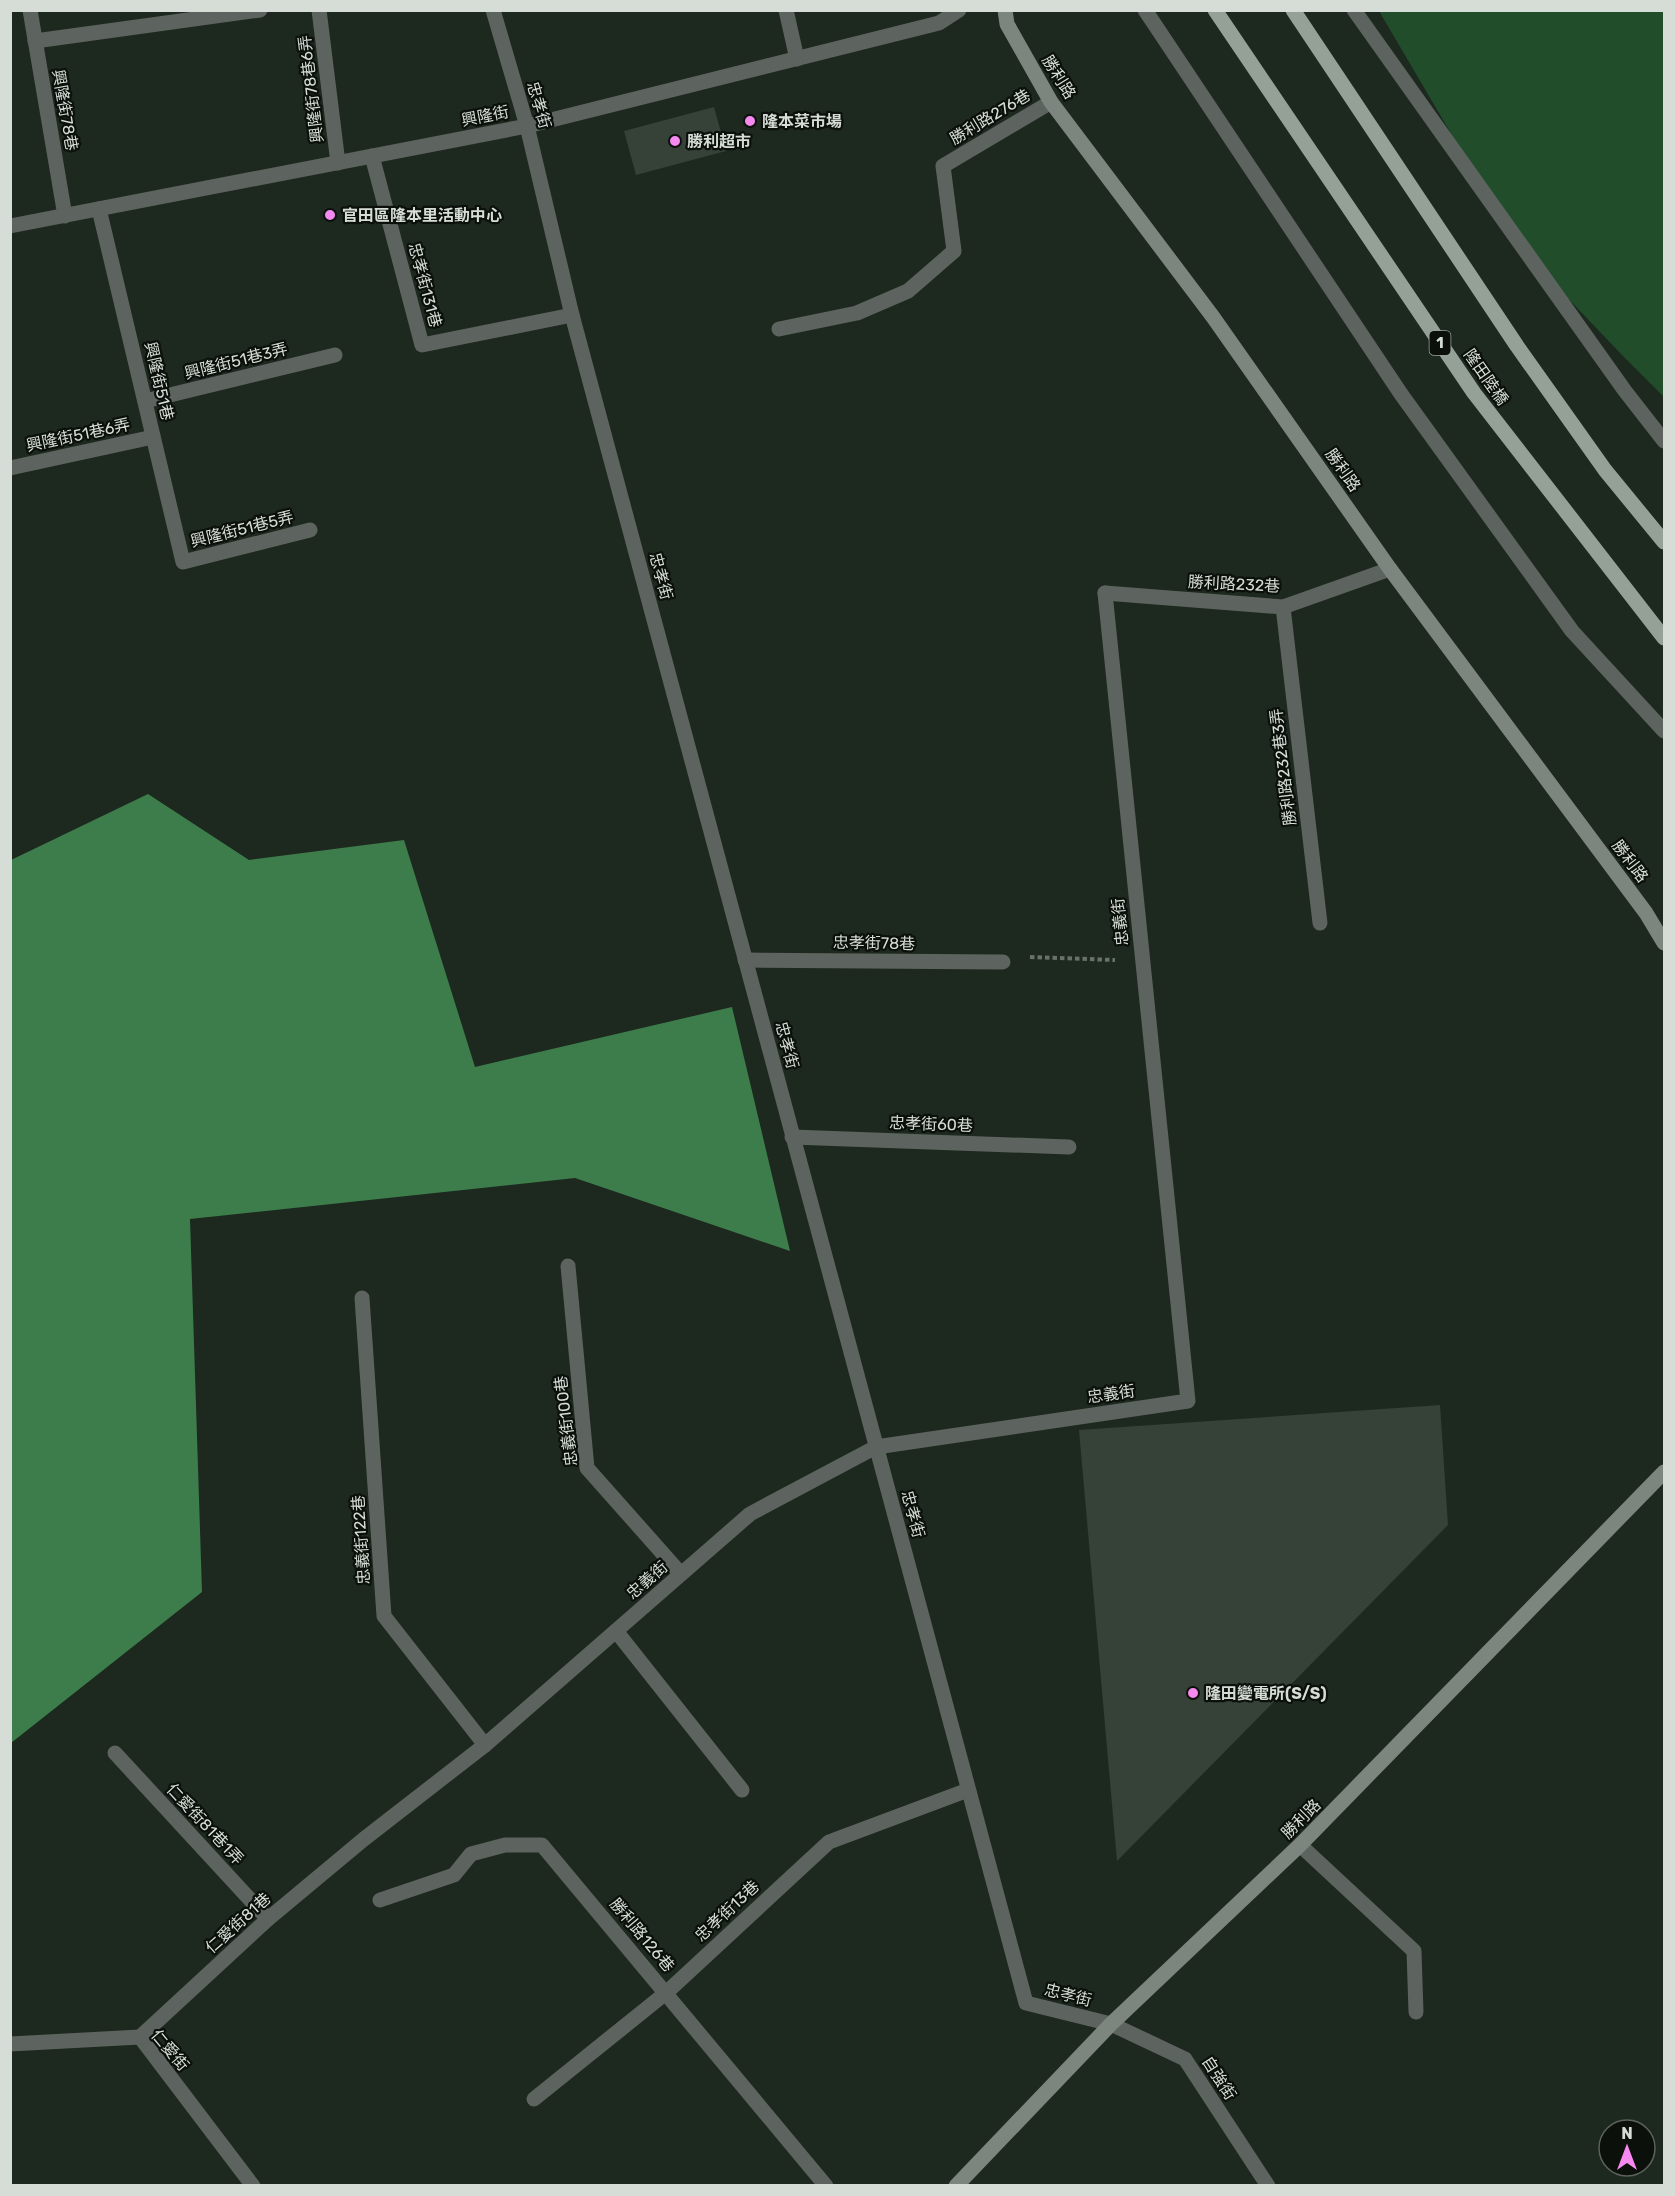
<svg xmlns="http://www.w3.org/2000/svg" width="1675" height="2196" font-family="Rubik,'Noto Sans TC',sans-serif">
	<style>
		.green { fill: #214d2b }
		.water { fill: #3d7d4b }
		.building { fill: #364137 }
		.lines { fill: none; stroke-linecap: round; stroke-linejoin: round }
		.path { stroke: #68726a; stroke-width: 4; stroke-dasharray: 4.5 3; stroke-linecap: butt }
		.service { stroke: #5d635e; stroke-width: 15 }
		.minor { stroke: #5d635e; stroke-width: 15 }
		.secondary { stroke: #7d867e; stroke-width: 15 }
		.primary { stroke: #95a197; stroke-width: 15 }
		.poi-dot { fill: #f589ef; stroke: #0b100b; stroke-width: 2 }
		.labels { text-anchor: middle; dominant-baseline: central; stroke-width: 4.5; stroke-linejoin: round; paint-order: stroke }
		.shield { fill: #0b100b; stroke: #99a099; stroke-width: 1.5 }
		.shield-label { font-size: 15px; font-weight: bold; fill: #d6ddd6 }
		.street-label { font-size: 16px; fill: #d6ddd6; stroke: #0b100b }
		.poi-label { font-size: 16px; font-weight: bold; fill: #d6ddd6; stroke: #0b100b; text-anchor: start }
	</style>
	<rect width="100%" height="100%" fill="#1d281f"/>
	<path class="green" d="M1379,11H1664V397L1622,355L1516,244Z"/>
	<path class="water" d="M148,794L249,860L404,840L475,1067L732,1007L790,1251L575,1178L190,1219L202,1592L11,1743V860Z"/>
	<g class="building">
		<path d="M714,107L726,151L636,175L624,131Z"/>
		<path d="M1440,1405L1448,1525L1117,1861L1079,1430Z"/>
	</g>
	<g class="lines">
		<path class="path" d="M1030,957L1115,960"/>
		<g class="service">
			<path d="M30,10L65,216"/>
			<path d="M319,10L338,163"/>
			<path d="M786,10L797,59"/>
			<path d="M1145,10L1401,394L1572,631L1664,731"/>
			<path d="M1354,10L1625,391L1664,441"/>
			<path d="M35,41L260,10"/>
			<path d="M372,156L422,345L572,315"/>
			<path d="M99,209L183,562L310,530"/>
			<path d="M779,329L857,313L908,291L954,251L943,166L1051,102"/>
			<path d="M145,401L335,355"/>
			<path d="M10,468L153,437"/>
			<path d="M1105,593L1283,607L1390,569"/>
			<path d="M1283,607L1320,923"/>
			<path d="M745,960L1003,962"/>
			<path d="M792,1137L1069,1147"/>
			<path d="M568,1266L587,1468L681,1574"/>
			<path d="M362,1298L384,1616L485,1745"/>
			<path d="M616,1631L742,1790"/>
			<path d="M115,1753L268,1919"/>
			<path d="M1300,1845L1414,1951L1416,2012"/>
			<path d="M380,1900L454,1875L471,1854L505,1845H542L826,2186"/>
			<path d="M534,2099L667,1992L829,1842L968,1790"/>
		</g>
		<g class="minor">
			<path d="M493,10L527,126L572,315L1026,2003L1111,2024L1185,2059L1268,2186"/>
			<path d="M10,226L527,126L939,23L959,10"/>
			<path d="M140,2037L268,1919L364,1839L485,1745L750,1514L876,1447L1188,1401L1105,593"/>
			<path d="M140,2037L253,2186"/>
			<path d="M10,2044L140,2037"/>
		</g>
		<g class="secondary">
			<path d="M1005,10L1007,24L1051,102L1213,317L1390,569L1646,913L1664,943"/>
			<path d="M956,2186L1111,2024L1300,1845L1664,1472"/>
		</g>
		<g class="primary">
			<path d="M1215,10L1474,393L1664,638"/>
			<path d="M1293,10L1517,346L1605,470L1664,542"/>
		</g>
	</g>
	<g class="poi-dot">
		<circle cx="750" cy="121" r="6"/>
		<circle cx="675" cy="141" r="6"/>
		<circle cx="330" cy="215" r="6"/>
		<circle cx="1193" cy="1693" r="6"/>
	</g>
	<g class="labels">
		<rect class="shield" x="1429.5" y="331" width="21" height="24" rx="4.5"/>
		<g class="shield-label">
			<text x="1440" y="343">1</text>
		</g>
		<g class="street-label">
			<text transform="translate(1059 77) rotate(58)">勝利路</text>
			<text transform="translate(311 89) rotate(-97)">興隆街78巷6弄</text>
			<text transform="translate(539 105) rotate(74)">忠孝街</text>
			<text transform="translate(65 110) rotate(80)">興隆街78巷</text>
			<text transform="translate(485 116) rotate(-11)">興隆街</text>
			<text transform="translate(990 117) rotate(-31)">勝利路276巷</text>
			<text transform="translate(425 285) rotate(75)">忠孝街131巷</text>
			<text transform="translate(236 361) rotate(-14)">興隆街51巷3弄</text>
			<text transform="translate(1486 377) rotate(55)">隆田陸橋</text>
			<text transform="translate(159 381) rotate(77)">興隆街51巷</text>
			<text transform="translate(78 435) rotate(-12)">興隆街51巷6弄</text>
			<text transform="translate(1343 470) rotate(55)">勝利路</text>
			<text transform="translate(242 529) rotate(-14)">興隆街51巷5弄</text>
			<text transform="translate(661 576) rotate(75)">忠孝街</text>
			<text transform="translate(1234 584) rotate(3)">勝利路232巷</text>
			<text transform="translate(1283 767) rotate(-97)">勝利路232巷3弄</text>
			<text transform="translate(1630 861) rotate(53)">勝利路</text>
			<text transform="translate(1120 922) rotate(-96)">忠義街</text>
			<text transform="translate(874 943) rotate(1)">忠孝街78巷</text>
			<text transform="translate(787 1045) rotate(75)">忠孝街</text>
			<text transform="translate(931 1124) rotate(2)">忠孝街60巷</text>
			<text transform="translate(1111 1394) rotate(-8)">忠義街</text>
			<text transform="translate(566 1421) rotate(-97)">忠義街100巷</text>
			<text transform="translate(913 1514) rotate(75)">忠孝街</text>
			<text transform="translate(361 1540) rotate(-94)">忠義街122巷</text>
			<text transform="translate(647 1580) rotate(-41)">忠義街</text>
			<text transform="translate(1301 1819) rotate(-45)">勝利路</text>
			<text transform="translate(205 1824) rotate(47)">仁愛街81巷1弄</text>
			<text transform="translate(727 1911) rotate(-43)">忠孝街13巷</text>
			<text transform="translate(238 1923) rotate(-42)">仁愛街81巷</text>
			<text transform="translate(642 1935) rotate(50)">勝利路126巷</text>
			<text transform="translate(1068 1995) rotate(14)">忠孝街</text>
			<text transform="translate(170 2050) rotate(50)">仁愛街</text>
			<text transform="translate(1219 2078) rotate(57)">自強街</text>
		</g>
		<g class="poi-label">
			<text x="762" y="121">隆本菜市場</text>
			<text x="687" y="141">勝利超市</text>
			<text x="342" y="215">官田區隆本里活動中心</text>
			<text x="1205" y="1693">隆田變電所(S/S)</text>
		</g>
	</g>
	<rect width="1675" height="2196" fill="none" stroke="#d6ddd6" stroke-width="24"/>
	<g transform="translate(1627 2148)"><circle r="28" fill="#0b100b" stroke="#5c625c" stroke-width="1.5"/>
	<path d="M0-4.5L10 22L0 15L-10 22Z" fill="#f589ef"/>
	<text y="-9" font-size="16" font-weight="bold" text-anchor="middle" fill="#d6ddd6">N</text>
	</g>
</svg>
